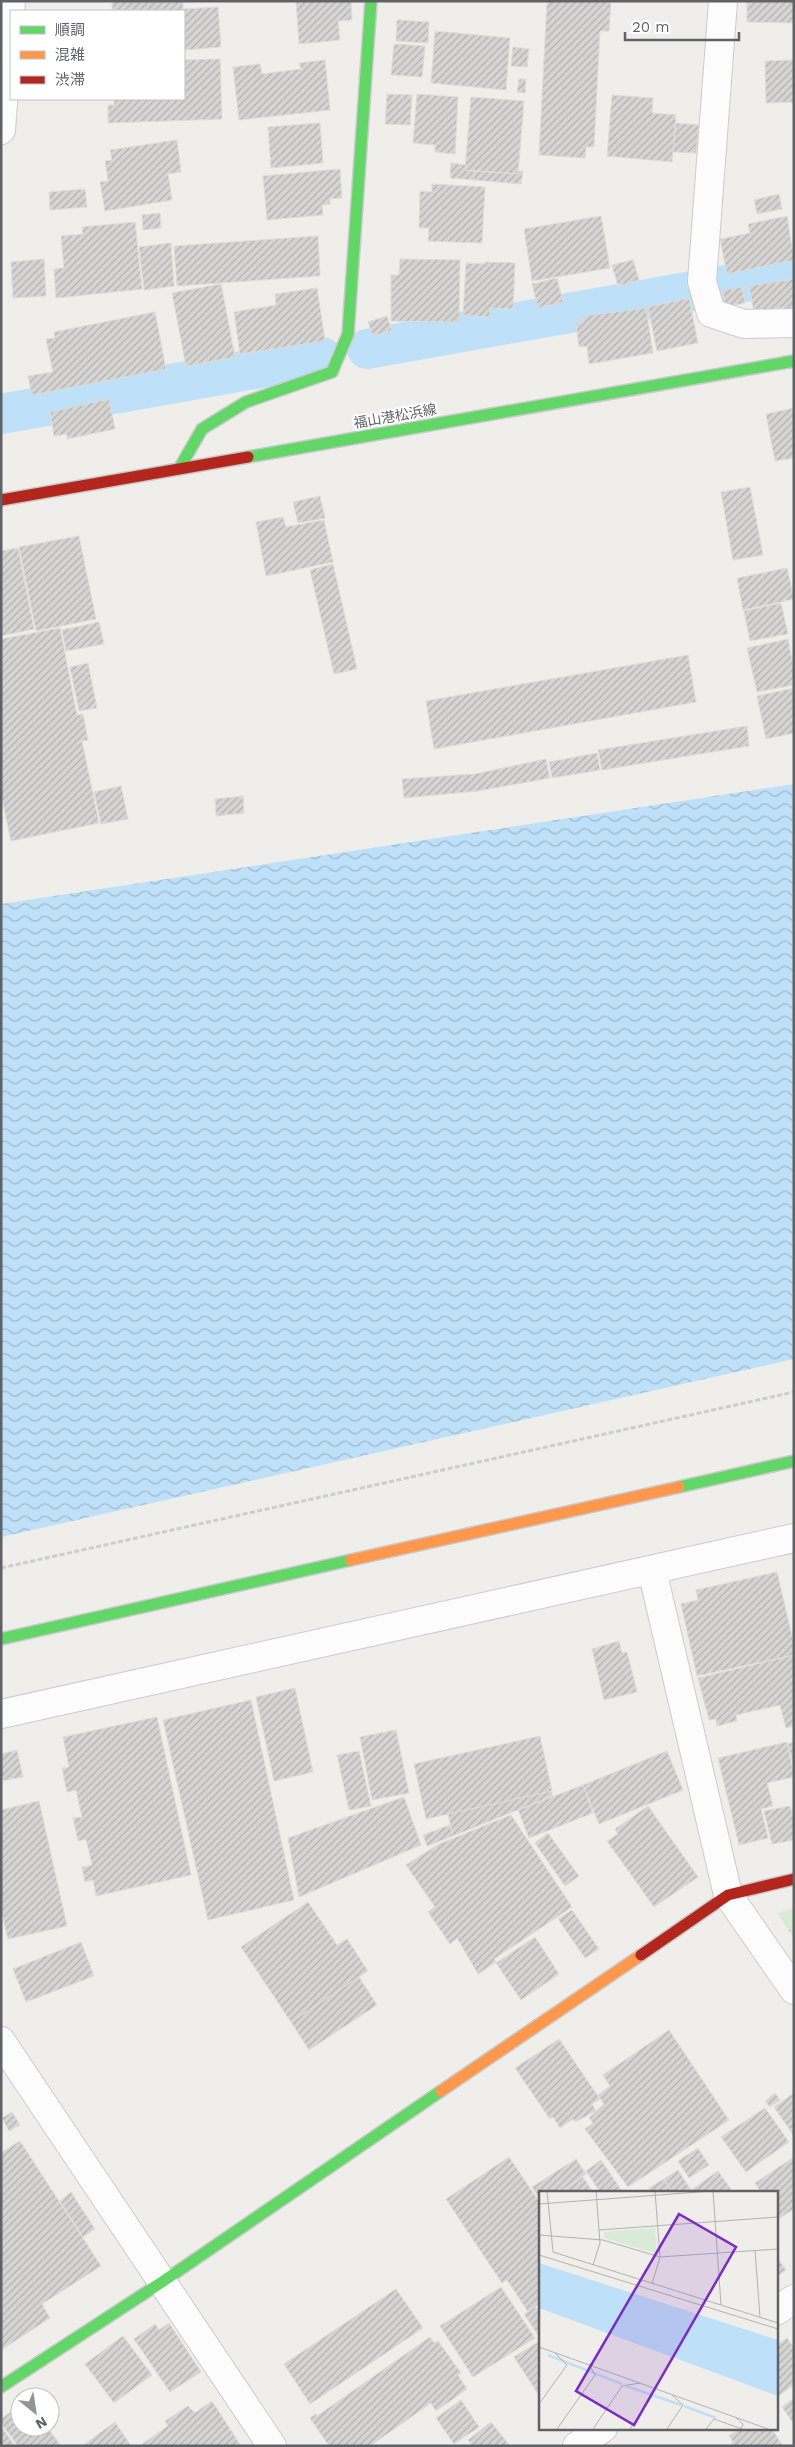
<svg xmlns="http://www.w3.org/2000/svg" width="795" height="2447" font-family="'Work Sans','Noto Sans JP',sans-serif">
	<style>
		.park { fill: url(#park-tufts) }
		.water { fill: url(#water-waves) }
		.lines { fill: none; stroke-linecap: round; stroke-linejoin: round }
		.canal { stroke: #bfe0f9; stroke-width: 40 }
		.building { fill: url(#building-hatch); stroke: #deddd9 }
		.street-casing { stroke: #cbcccc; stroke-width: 30 }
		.fast-casing { stroke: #cacacb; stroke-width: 14 }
		.slow-casing { stroke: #cacacb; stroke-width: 14 }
		.jam-casing { stroke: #cacacb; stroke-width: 14 }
		.path { stroke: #cacfcc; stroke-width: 3; stroke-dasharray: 5 2.5; stroke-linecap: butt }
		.street { stroke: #fdfcfc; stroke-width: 28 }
		.fast { stroke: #63d668; stroke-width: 11 }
		.slow { stroke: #ff974d; stroke-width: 11 }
		.jam { stroke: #b3261e; stroke-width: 11 }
		.labels { text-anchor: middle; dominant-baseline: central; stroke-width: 4; stroke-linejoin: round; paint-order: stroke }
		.street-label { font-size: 14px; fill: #5f6368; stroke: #fff }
		.inset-river { fill: none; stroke: #bfe0f9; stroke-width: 2.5 }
		.inset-road { fill: none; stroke: #b1b2b2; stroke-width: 1 }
		.view { fill: #7b2cbf; fill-opacity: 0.15; stroke: #7b2cbf; stroke-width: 2.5 }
		.inset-edge { fill: none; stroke: #5f6368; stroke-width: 2.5 }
	</style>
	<defs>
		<pattern id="park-tufts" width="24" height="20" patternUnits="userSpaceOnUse" patternTransform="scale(1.25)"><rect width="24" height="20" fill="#d8ebd6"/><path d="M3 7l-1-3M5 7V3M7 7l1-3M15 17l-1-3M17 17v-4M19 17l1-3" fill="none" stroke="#b2c2b1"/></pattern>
		<pattern id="water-waves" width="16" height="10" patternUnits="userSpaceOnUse" patternTransform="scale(1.25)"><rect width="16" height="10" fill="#bfe0f9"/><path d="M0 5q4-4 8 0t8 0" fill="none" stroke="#9eb9cd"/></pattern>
		<pattern id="building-hatch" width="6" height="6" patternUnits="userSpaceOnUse" patternTransform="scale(1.25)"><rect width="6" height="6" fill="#d6d5d3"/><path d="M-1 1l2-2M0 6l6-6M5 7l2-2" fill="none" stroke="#b1b0af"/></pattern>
	</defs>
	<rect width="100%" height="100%" fill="#efeeea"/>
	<path class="park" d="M794,1908V1938L777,1913Z"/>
	<path class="water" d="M794,784V1359L1,1537V904Z"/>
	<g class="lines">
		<g class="canal">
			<path d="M367,349L794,273"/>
			<path d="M1,414L322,357"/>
		</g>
	</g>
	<g class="building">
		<path d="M112,1H183V9L218,7L221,47L184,50V11H112Z"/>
		<path d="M296,1H351L352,20L338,21L340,40L299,44Z"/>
		<path d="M547,1H611L609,31H600L594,147H586L585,158L539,155Z"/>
		<path d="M747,1H794V23L747,22Z"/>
		<path d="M397,20L429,22L428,43L396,41Z"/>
		<path d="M435,31L510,38L506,90L431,83Z"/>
		<path d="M394,44L425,46L422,77L391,75Z"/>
		<path d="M513,47L529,49L527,67L511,66Z"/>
		<path d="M220,59L222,119L108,123V105H114V99H184V60Z"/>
		<path d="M325,60L330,110L239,120L233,67L260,64L262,74L301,69L299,63Z"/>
		<path d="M794,60V102L766,103L765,61Z"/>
		<path d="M519,79H526L525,93L517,92Z"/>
		<path d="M387,94L412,95L410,125L385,124Z"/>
		<path d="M417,94L458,97L455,154L435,152V145L413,143Z"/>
		<path d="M612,95L653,98L652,113L676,115L672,162L607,156Z"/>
		<path d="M471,97L524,101L518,174L465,170Z"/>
		<path d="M320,123L323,163L271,168L268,127Z"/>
		<path d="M676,123L699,125L696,153L673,152Z"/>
		<path d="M177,140L181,172L168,174L172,200L105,211L100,182L108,181L105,161L112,160L110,150Z"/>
		<path d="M451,163L466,165L465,170L474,171V180L450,178Z"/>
		<path d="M340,169L342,198L330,199V204L322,205L323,215L267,220L263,176Z"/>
		<path d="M474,171L518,174V171H523L521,184L474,180Z"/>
		<path d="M432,184L485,187L482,243L428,241L429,228H419L420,191L432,192Z"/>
		<path d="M85,189L87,207L50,210L49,192Z"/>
		<path d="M779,194L782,209L757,214L754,200Z"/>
		<path d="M160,213L161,228L143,230L142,215Z"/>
		<path d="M601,216L610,268L532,281L524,229Z"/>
		<path d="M787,216L794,260L727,274L720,239L750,233L748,224Z"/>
		<path d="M135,222L142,289L56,298L54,269L64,268L61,236L83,234L82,227Z"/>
		<path d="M318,236L320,276L177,286L174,246Z"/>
		<path d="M171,243L174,286L144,290L139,247Z"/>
		<path d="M44,259L46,296L13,298L11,262Z"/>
		<path d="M400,259L460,260L459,322L391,321V275H399Z"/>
		<path d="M633,260L639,280L618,286L612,265Z"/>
		<path d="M485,262L515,263L513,309L490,308V317L463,315L466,263L485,264Z"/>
		<path d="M557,278L563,302L538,308L532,284Z"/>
		<path d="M794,279V308L784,310V307L754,313L749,286Z"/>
		<path d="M221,284L235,357L186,366L172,293Z"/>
		<path d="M742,287L745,303L726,307L722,290Z"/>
		<path d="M317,288L325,341L240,354L234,312L276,305L275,294Z"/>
		<path d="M689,298L698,343L657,351L648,307Z"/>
		<path d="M646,308L653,353L589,364L587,346L579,347L576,323L584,322L583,316Z"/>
		<path d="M155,312L166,369L32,395L28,376L53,372L46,339L55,338L54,332Z"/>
		<path d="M387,316L392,330L373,336L368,322Z"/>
		<path d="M109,399L115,429L67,439V434L54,436L50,412Z"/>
		<path d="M794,408V458L775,461L766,414Z"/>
		<path d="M750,487L763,555L733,560L721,492Z"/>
		<path d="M320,496L325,518L298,523L293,502Z"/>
		<path d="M283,517L286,527L324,520L333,562L266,576L256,522Z"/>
		<path d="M79,536L96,619L36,631L19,547Z"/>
		<path d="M18,548L34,629L1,636V551Z"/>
		<path d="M333,564L357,669L334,674L310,570Z"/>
		<path d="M787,568L794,599L743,610L737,578Z"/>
		<path d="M781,603L788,634L750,641L744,611Z"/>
		<path d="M99,622L104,644L66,651L62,630Z"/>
		<path d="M60,628L77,715L83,714L88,740L82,741L99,823L11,841L1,794V639Z"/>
		<path d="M788,639L794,671V685L757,692L747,648Z"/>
		<path d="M688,655L696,702L434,749L426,701Z"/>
		<path d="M88,663L97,708L79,711L70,667Z"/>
		<path d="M794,688V733L766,739L757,696Z"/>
		<path d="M747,726L749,746L602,770L598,750Z"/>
		<path d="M597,753L600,770L552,778L549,762Z"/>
		<path d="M546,759L550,778L478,791L404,798L402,779L475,774Z"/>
		<path d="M121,786L128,819L101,824L94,792Z"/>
		<path d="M243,796L244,813L216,816L215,799Z"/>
		<path d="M777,1572L794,1645V1655L697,1676L681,1604L698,1600L696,1590Z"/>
		<path d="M619,1641L622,1653L627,1652L637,1692L604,1700L592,1649Z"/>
		<path d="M794,1655V1726L786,1728L780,1705L736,1715L737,1721L717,1726L716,1719L709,1720L698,1678Z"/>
		<path d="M295,1688L313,1772L274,1781L256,1697Z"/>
		<path d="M251,1700L294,1900L208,1920L163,1720Z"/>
		<path d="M157,1717L191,1875L96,1896L93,1880L85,1882L82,1867L92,1865L86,1839L78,1841L73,1818L82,1817L76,1790L67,1792L62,1768L69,1767L63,1737Z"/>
		<path d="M396,1730L409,1793L372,1800L360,1737Z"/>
		<path d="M540,1736L552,1791L426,1819L414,1764Z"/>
		<path d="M787,1742L794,1777L767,1783L773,1806L761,1809L768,1838L739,1845L718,1758Z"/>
		<path d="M794,1742V1769L788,1744Z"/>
		<path d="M17,1750L23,1777L1,1781V1754Z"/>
		<path d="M359,1751L371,1806L349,1810L337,1755Z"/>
		<path d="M667,1751L683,1790L599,1824L583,1785Z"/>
		<path d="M583,1785L593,1813L529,1838L518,1810Z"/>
		<path d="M552,1791V1796L453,1836L448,1814Z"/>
		<path d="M404,1797L421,1845L299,1897L288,1838Z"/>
		<path d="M39,1801L67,1926L8,1939L1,1909V1810Z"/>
		<path d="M648,1806L698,1877L654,1907L607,1841L618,1834L615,1829Z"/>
		<path d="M790,1806L794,1820V1840L772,1844L764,1811Z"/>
		<path d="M511,1815L572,1907L494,1959L496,1962L478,1974L457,1938L450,1944L428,1912L435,1907L406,1865L439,1844Z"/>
		<path d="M450,1825L453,1836L427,1846L423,1835Z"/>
		<path d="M548,1833L579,1876L565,1886L535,1843Z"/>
		<path d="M308,1902L337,1945L347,1939L368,1971L291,2022L241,1947Z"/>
		<path d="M572,1910L599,1949L585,1958L558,1919Z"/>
		<path d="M535,1937L559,1974L521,2000L496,1963Z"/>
		<path d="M81,1942L94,1976L26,2002L13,1969Z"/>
		<path d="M359,1977L377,2005L309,2050L291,2022Z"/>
		<path d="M669,2030L729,2120L628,2187L585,2129L593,2123L589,2118L604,2104L598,2095L610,2086L603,2075Z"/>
		<path d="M559,2039L600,2099L592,2104L596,2111L575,2122L573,2119L560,2128L553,2117L550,2119L515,2068Z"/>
		<path d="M775,2093L780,2100L770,2107L765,2101Z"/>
		<path d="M794,2093V2136L774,2107Z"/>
		<path d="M765,2108L789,2142L746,2172L721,2137Z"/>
		<path d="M12,2112L20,2125L9,2131L2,2118Z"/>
		<path d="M20,2141L101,2266L42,2304L50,2318L1,2350V2153Z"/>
		<path d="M698,2148L709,2165L689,2178L678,2161Z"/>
		<path d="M509,2157L540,2203V2303L528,2312L507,2280L502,2283L446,2199Z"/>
		<path d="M794,2157V2209L780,2218L776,2213V2192H761L755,2183Z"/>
		<path d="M576,2159L586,2174L560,2192H540V2200L532,2187Z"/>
		<path d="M601,2160L622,2191L620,2192H600L586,2171Z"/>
		<path d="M678,2170L691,2190L687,2192H672L664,2179Z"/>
		<path d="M718,2171L733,2192H687L691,2190Z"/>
		<path d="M583,2177L593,2192H561Z"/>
		<path d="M664,2179L672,2192H652L649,2188Z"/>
		<path d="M71,2192L95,2229L83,2237L60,2201Z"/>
		<path d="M776,2256L786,2270L776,2277Z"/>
		<path d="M501,2287L535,2338L473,2377L440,2326Z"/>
		<path d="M396,2289L423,2328L310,2404L284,2364Z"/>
		<path d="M535,2307L540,2313V2338L524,2314Z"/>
		<path d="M169,2323L201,2372L170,2392L134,2339L155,2324L159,2330Z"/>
		<path d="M123,2336L152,2375L114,2403L85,2364Z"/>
		<path d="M430,2337L434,2343L438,2341L461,2373L458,2375L467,2389L436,2411L431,2403L370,2446H329L310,2418L316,2414L317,2416Z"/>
		<path d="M787,2338L794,2348V2385L777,2397L776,2346Z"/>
		<path d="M538,2342L540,2345V2397L514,2357Z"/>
		<path d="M794,2398V2424L782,2407Z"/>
		<path d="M461,2400L479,2427L454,2444L436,2418Z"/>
		<path d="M212,2401L241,2446H144L142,2444L168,2426L165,2421L188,2406L195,2413Z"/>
		<path d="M20,2405V2427H47L61,2446H18L1,2423V2419Z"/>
		<path d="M115,2422L131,2446H82Z"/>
		<path d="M491,2422L510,2446H473L468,2440Z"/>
		<path d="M1,2426L15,2446H1Z"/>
		<path d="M740,2428L747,2430L751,2428H771L783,2446H729L733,2442L729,2436Z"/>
	</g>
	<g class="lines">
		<defs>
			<g id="street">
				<path d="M723,1L702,281L711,313L744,324L794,323"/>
				<path d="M1,130L11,1"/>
				<path d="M652,1570L728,1895L794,1990"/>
				<path d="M1,1714L794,1538"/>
				<path d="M1,2041L272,2446"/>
				<path d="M776,2311L794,2299"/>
				<path d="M577,2446L603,2428"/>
			</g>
			<g id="fast">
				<path d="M248,457L794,361"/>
				<path d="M179,469L202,429L246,402L332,372L348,334L371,1"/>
				<path d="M679,1487L794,1461"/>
				<path d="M1,1639L351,1560"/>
				<path d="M1,2387L162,2282L441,2091"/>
			</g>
			<g id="slow">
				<path d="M351,1560L679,1487"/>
				<path d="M441,2091L641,1955"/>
			</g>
			<g id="jam">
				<path d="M1,500L248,457"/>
				<path d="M641,1955L728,1895L794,1879"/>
			</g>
		</defs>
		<use href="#street" class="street-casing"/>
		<use href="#fast" class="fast-casing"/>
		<use href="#slow" class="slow-casing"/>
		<use href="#jam" class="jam-casing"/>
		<path class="path" d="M1,1568L794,1392"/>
		<use href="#street" class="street"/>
		<use href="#fast" class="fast"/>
		<use href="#slow" class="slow"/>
		<use href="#jam" class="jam"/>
	</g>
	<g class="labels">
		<g class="street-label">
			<text transform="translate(395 416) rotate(-10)">福山港松浜線</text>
		</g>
	</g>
	<g transform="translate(539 2191)">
		<rect width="239" height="239" fill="#efeeea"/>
		<path d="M116,37L118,63L65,47V41Z" fill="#d8ebd6"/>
		<path d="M0,72L239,149V205L0,117Z" fill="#bfe0f9"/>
		<path class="inset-river" d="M9,164L83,193M87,195L142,214M145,215L177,227"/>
		<path class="inset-road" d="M8,0L14,61L239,132M174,0L182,114M0,13L173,0M60,39L239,26M0,44L64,49L121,66L239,58M216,59L221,126M0,64L239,138M54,74L61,52L57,0M113,93L121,66L116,0M0,156L229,238M0,213L28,174L16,162M196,226L204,233L202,238M18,238L56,184L50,173M54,238L83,195L101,192M91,238L113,205M128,238L144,214L133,204M167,238L175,228L203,238"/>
		<path class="view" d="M140,23L197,56L95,234L37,200Z"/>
		<rect width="239" height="239" class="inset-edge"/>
	</g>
	<rect width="795" height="2447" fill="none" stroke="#5f6368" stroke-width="5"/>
	<rect x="10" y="10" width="175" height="90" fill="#ffffff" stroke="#bfc1c3"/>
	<rect x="20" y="26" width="25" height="8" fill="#63d668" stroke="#bfc1c3"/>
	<text x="55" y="35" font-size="15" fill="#5f6368">順調</text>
	<rect x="20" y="51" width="25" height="8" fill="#ff974d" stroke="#bfc1c3"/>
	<text x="55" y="60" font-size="15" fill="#5f6368">混雑</text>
	<rect x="20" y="76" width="25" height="8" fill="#b3261e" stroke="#bfc1c3"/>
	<text x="55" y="85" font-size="15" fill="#5f6368">渋滞</text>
	<g transform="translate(35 2412) rotate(150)"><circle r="24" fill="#ffffff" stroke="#bfc1c3"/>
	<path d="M0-4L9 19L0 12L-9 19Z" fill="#919496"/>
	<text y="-8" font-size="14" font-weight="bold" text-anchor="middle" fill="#5f6368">N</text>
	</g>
	<path d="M625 32v8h114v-8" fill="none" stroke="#5f6368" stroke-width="2.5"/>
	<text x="632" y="32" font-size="15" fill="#5f6368" stroke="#ffffff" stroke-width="4" paint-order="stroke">20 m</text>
</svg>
